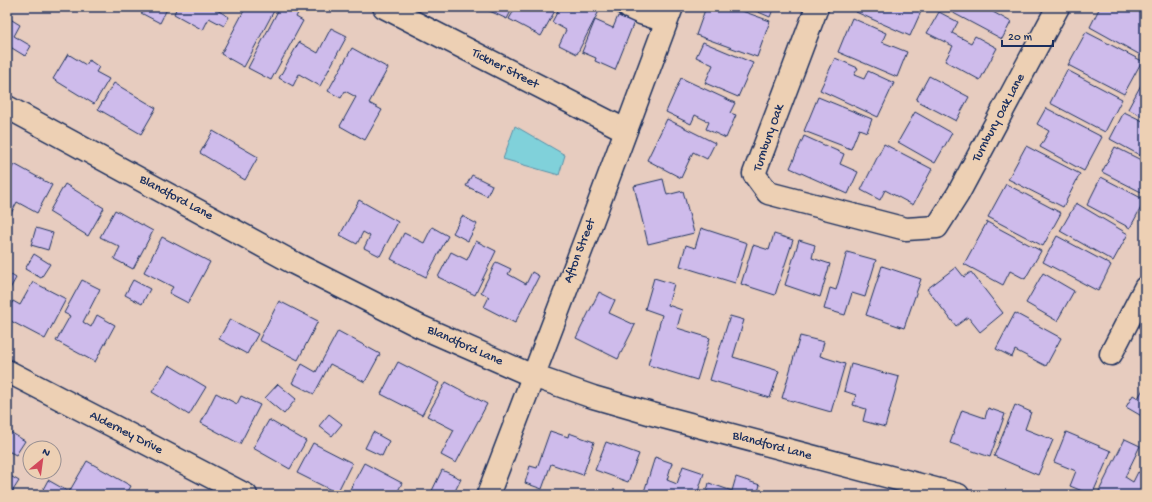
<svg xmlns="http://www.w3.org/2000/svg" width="1152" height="502" font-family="'Gochi Hand',sans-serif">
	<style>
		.water { fill: #80d1da; stroke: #5890a8 }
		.building { fill: #cebbeb; stroke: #1b2f5e }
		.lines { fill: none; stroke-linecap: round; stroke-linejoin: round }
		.minor-casing { stroke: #1b2f5e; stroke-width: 25 }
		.minor { stroke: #edd0b4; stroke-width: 22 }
		.labels { text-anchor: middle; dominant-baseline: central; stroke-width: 3; stroke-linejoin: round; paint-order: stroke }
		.street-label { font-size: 13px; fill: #1b2f5e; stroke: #edd0b4 }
	</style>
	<rect width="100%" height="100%" fill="#e7ccbf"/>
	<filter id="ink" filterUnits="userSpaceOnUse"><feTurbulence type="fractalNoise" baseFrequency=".025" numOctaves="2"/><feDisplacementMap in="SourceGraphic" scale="8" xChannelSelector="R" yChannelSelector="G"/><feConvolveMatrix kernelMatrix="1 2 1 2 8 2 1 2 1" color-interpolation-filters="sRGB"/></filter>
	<g filter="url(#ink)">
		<path class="water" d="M515,126L565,155L559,175L503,159Z"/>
		<g class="building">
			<path d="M144,7H168L160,23L141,13Z"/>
			<path d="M177,7H219L217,10L229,17L224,26L209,18L203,30L174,14Z"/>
			<path d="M246,7H276L244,67L221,54Z"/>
			<path d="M280,7H296L300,9L296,17L303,21L271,80L248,68Z"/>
			<path d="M481,7H513L507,19Z"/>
			<path d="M516,7H557L541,36L509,19Z"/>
			<path d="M560,7H597L600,9L577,54L559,45L566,30L552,22Z"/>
			<path d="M706,7H731L770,21L757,57L696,35Z"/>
			<path d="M747,7H774L770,17Z"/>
			<path d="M858,7H923L910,36L856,12Z"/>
			<path d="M942,7H995L993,12L1011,22L1002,39Z"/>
			<path d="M1100,7H1130L1145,15V55L1144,57L1090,27Z"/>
			<path d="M939,12L958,22L952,33L971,43L975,36L997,48L980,80L945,61L953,46L927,33Z"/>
			<path d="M618,16L634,22L615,70L595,61L596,58L582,52L595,20L613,28Z"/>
			<path d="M7,17L20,25L14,36L31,46L25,56L7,45Z"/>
			<path d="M852,18L886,33L882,42L907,52L897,77L838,52Z"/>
			<path d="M331,28L347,36L320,86L299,74L293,86L279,78L299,42L318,53Z"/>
			<path d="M1086,32L1142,61L1124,94L1068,65Z"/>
			<path d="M703,42L753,63L738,97L705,83L713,65L696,57Z"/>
			<path d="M352,48L388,68L369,103L382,110L365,140L340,126L356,97L345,91L341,98L328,91Z"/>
			<path d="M68,54L86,65L89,60L99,67L96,72L109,79L94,104L53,79Z"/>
			<path d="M835,58L858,68L854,75L864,79L868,71L894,83L878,117L820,90Z"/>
			<path d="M1067,70L1122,99L1105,132L1050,103Z"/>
			<path d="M929,76L969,97L956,121L916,100Z"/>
			<path d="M681,78L735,103L730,113L736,115L726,138L706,129L709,122L695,115L691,124L666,112Z"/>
			<path d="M114,83L156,108L141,134L98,109Z"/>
			<path d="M1142,83L1145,84V118L1128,109Z"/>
			<path d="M818,97L872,119L867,132L859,129L851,149L804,131Z"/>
			<path d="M1046,108L1102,137L1084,171L1040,147L1049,131L1037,124Z"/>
			<path d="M915,112L952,133L935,163L898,142Z"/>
			<path d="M1124,112L1145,122V158L1110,139Z"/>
			<path d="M667,119L715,143L707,159L693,152L681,178L647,160Z"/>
			<path d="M213,131L258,157L245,180L200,153Z"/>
			<path d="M804,136L844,154L840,164L858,172L848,194L790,168Z"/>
			<path d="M884,144L932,169L913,205L885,190L880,200L861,190Z"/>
			<path d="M1026,146L1080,174L1063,207L1008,179Z"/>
			<path d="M1115,147L1145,162V194L1102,172Z"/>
			<path d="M14,164L52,185L37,213L17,202L7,221V178Z"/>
			<path d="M472,175L492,185L487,196L466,186Z"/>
			<path d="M1101,177L1145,200L1130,228L1087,205Z"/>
			<path d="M663,179L667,195L683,191L694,233L648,244L634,186Z"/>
			<path d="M65,184L104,208L88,236L49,212Z"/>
			<path d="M1006,184L1061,213L1043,246L988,217Z"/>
			<path d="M359,200L398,222L380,256L364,248L370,236L363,232L357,244L340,235Z"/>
			<path d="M1076,203L1128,234L1113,261L1060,231Z"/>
			<path d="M115,210L153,231L133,269L114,259L120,247L100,237Z"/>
			<path d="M462,216L477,224L468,241L453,233Z"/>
			<path d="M987,222L1041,251L1025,279L1010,271L1003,285L964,264Z"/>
			<path d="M432,227L448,236L426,277L391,259L404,233L424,243Z"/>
			<path d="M36,228L53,233L48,250L31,245Z"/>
			<path d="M701,228L747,243L735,283L680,266L686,245L695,248Z"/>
			<path d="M774,234L793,240L775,295L741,284L753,245L769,250Z"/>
			<path d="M1057,236L1111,265L1098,291L1043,262Z"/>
			<path d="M162,237L210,262L188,303L169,293L173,287L144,272Z"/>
			<path d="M799,240L815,245L812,258L830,264L820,297L785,285Z"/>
			<path d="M476,241L496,251L475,295L438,277L451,252L467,260Z"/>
			<path d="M847,252L876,260L865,297L852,293L845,315L824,309L830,288L836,290Z"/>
			<path d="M34,254L50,264L41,278L25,269Z"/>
			<path d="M496,262L511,269L508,274L526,284L532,272L539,276L515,323L484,307L489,297L481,292Z"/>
			<path d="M882,266L921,279L904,328L866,315Z"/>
			<path d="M956,267L964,277L971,272L1003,313L980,332L968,317L956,326L927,289Z"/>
			<path d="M7,272L16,278L7,294Z"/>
			<path d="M1043,273L1074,291L1057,321L1026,303Z"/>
			<path d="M654,278L674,284L668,305L682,310L677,328L710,338L697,380L648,365L662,315L645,309Z"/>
			<path d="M82,280L100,289L83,322L91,327L97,315L115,325L95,362L56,341L70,316L64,313Z"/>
			<path d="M133,280L150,289L142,304L125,295Z"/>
			<path d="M33,282L66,299L45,339L7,319V312L13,301L20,305Z"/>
			<path d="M599,292L615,300L609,313L635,325L618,359L576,338Z"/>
			<path d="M279,301L318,321L298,360L259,340Z"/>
			<path d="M1015,313L1061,338L1046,366L1015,350L1012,357L996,349Z"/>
			<path d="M730,316L744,320L733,357L779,371L770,398L710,380Z"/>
			<path d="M230,319L258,334L247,354L219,339Z"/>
			<path d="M338,331L380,354L365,382L330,364L314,394L292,383L302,364L316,372Z"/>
			<path d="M800,336L824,342L820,356L845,364L831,412L782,398Z"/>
			<path d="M398,362L439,383L422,415L381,394Z"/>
			<path d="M851,364L899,377L885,427L863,421L866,409L853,405L856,395L844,391Z"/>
			<path d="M169,365L206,387L189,415L152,392Z"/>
			<path d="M446,382L487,404L456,463L441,455L454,430L427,416Z"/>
			<path d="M278,384L296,399L284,414L265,398Z"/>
			<path d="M1145,386V418L1126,407L1133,395L1138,398Z"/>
			<path d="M216,393L237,404L241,396L260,405L240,444L201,423Z"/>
			<path d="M1015,405L1031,412L1025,429L1053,440L1038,475L994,456Z"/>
			<path d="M988,408L1005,414L990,457L950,443L962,410L985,418Z"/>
			<path d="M329,414L342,424L332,436L319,426Z"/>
			<path d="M269,420L306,441L290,469L253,448Z"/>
			<path d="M7,430L25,441L16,455L8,451H7Z"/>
			<path d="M550,431L568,437L569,433L594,442L583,475L551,464L542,489L525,483L530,466L537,468Z"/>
			<path d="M373,432L389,441L382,456L365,448Z"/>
			<path d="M1066,432L1111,451L1092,495L1070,486L1076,471L1054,462Z"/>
			<path d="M1125,439L1140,446L1125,477L1133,482L1138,472L1145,476V495H1097Z"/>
			<path d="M606,442L639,454L628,482L595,470Z"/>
			<path d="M313,443L352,463L337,493L297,473Z"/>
			<path d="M655,457L672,463L667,480L677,484L683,466L704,473L697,495H643Z"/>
			<path d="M87,461L131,486L126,495H40L48,480L69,492Z"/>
			<path d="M364,463L402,483L396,495H352L348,493Z"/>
			<path d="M442,470L461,479L453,495H430Z"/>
			<path d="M7,474L19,481L10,495H7Z"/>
			<path d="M736,477L760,485L757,495H706L709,483L732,491Z"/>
			<path d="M147,490L158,495H145Z"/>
			<path d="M411,491L420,495H409Z"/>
			<path d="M794,492L807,495H793Z"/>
		</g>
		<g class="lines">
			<defs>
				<g id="minor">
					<path d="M384,7L625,130"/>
					<path d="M628,7L641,13L666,21"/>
					<path d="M817,7L754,174L768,193L906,229L937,227L958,194L1058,7"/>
					<path d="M7,107L294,263L419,326L533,376L593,397L652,414L958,495"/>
					<path d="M1111,354L1145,288"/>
					<path d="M7,371L246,495"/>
					<path d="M488,495L587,235L672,7"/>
				</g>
			</defs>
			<use href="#minor" class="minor-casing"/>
			<use href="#minor" class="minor"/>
		</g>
	</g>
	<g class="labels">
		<g class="street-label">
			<text transform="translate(505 69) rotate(27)">Tickner Street</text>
			<text transform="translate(999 118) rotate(-62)">Turnbury Oak Lane</text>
			<text transform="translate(769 138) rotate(-71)">Turnbury Oak</text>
			<text transform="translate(176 198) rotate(28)">Blandford Lane</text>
			<text transform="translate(580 251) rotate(-69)">Afton Street</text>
			<text transform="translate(465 346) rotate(24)">Blandford Lane</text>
			<text transform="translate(126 433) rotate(27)">Alderney Drive</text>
			<text transform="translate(772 446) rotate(15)">Blandford Lane</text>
		</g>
	</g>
	<rect width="1152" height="502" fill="none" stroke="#edd0b4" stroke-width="24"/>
	<rect x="12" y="12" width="1128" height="478" fill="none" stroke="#1b2f5e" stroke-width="1.5" filter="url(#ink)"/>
	<g transform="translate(42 460) rotate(29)"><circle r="19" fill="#edd0b4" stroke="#999092"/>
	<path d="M0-3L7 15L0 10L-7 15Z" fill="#d1495b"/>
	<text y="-6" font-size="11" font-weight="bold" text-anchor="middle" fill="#1b2f5e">N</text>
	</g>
	<path d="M1002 40v6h51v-6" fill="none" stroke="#1b2f5e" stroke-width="2"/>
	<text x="1008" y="40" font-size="12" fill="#1b2f5e" stroke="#edd0b4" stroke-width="3" paint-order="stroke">20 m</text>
</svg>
